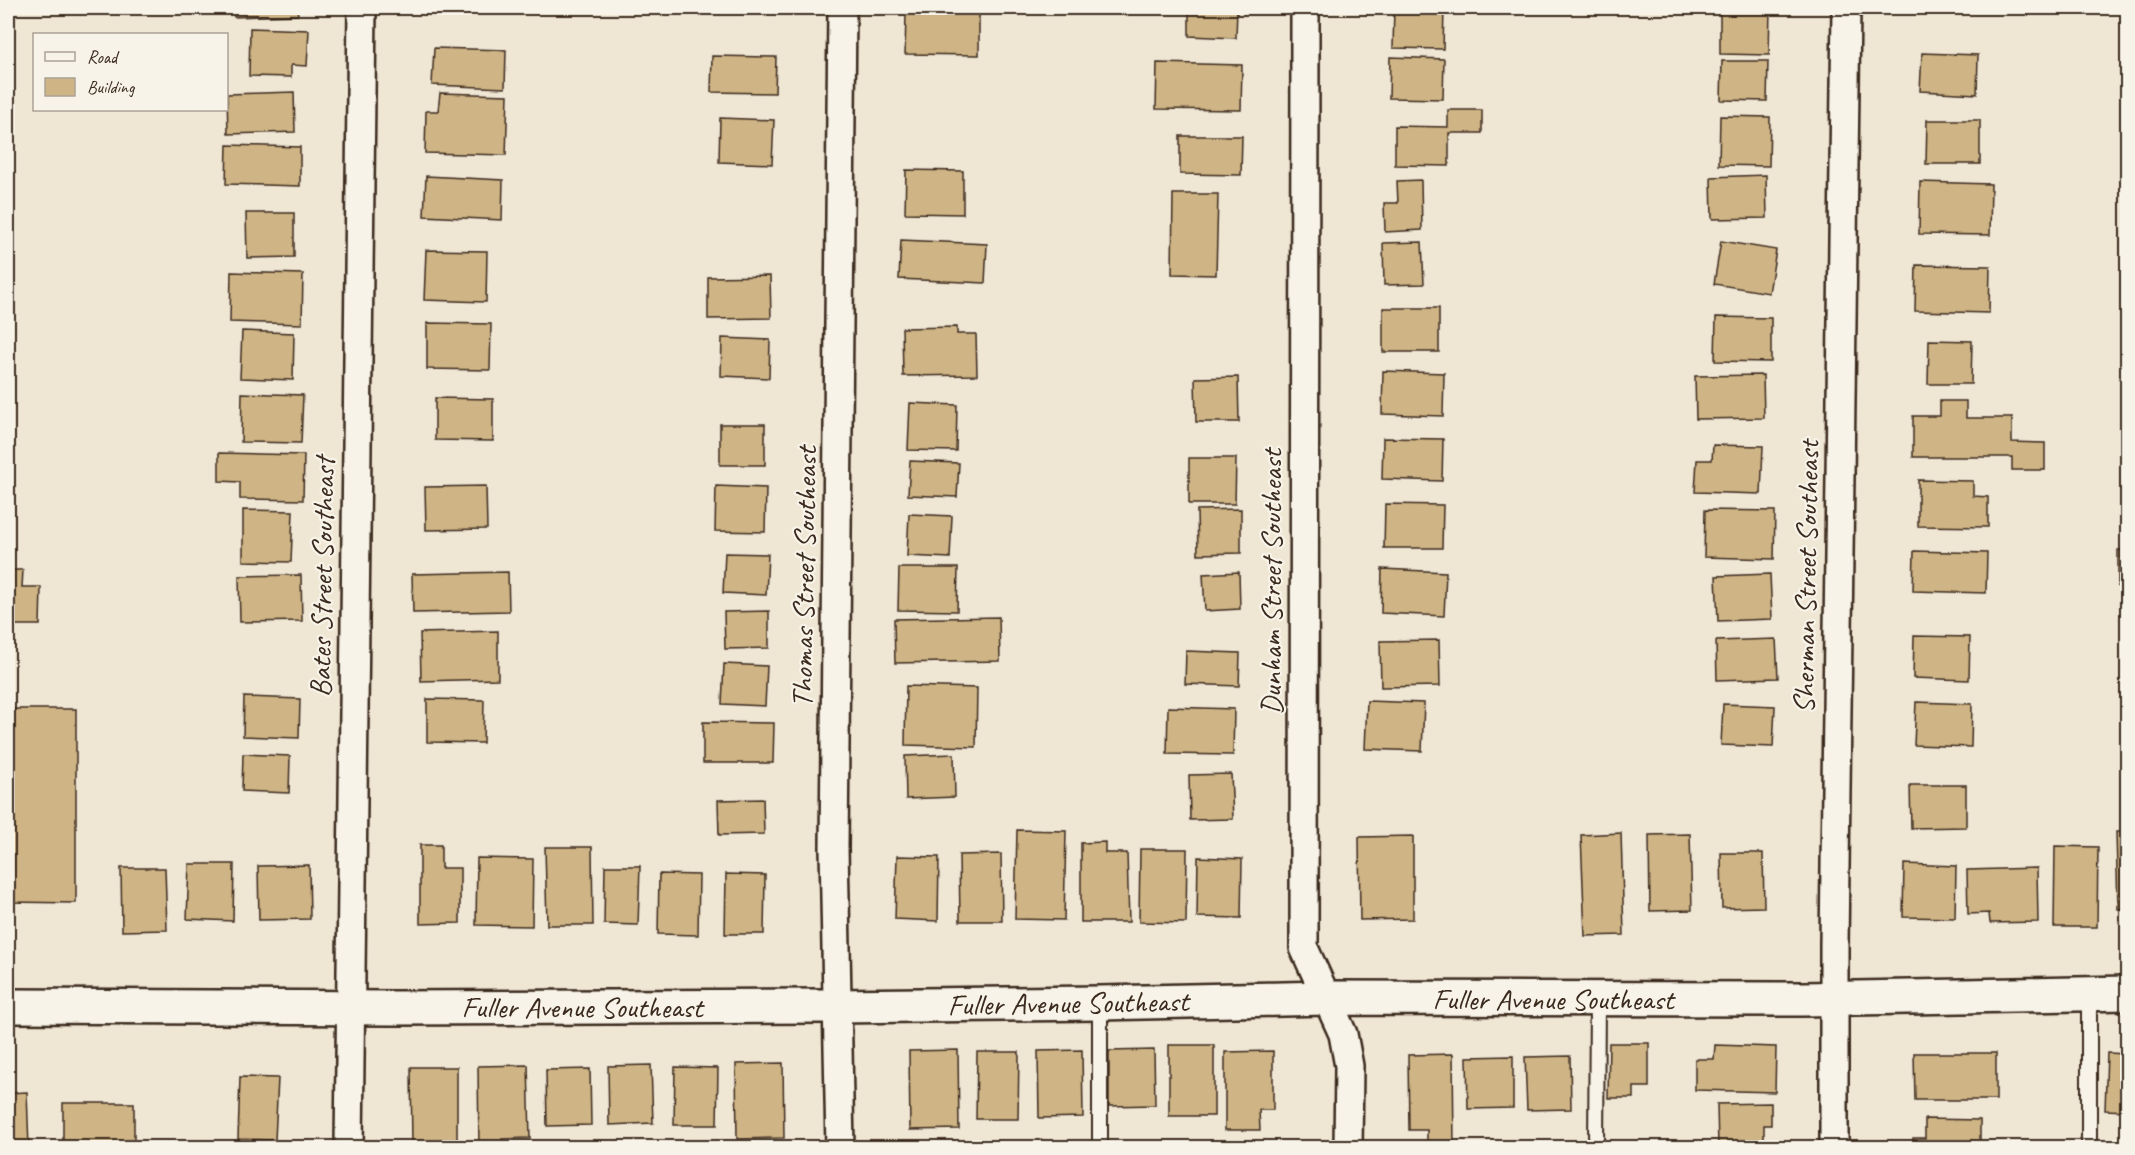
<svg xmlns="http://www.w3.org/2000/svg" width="2135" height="1155" font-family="Caveat,sans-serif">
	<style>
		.building { fill: #cfb485; stroke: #3b2a1e; stroke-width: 1.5 }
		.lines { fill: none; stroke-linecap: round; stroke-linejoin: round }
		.lane-casing { stroke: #3b2a1e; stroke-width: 18 }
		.street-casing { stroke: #3b2a1e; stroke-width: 32 }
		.secondary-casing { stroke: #3b2a1e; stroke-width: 38 }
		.lane { stroke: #f7f3e8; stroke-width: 14 }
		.street { stroke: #f7f3e8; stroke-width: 27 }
		.secondary { stroke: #f7f3e8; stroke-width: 33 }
		.labels { text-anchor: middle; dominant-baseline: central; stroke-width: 4.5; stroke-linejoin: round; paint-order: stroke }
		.street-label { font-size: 30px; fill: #3b2a1e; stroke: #f7f3e8 }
	</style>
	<rect width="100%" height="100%" fill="#efe6d4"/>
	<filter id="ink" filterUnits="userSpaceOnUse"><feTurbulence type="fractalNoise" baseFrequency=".0167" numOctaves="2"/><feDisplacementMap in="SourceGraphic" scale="12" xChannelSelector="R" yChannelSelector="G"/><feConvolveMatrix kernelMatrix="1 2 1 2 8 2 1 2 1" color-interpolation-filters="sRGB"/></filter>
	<g filter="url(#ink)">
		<g class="building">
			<path d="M234,8H297L298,15L234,17Z"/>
			<path d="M1189,8H1237L1236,38L1189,36Z"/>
			<path d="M1394,8H1444L1443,49L1393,48Z"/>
			<path d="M1720,8H1770L1769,55L1720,54Z"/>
			<path d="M906,13L979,14V55L905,54Z"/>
			<path d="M250,28L309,30L307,66L291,65V77L249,76Z"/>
			<path d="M434,48L506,50L505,88L432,85Z"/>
			<path d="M1922,53L1978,55L1977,94L1920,91Z"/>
			<path d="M712,56L776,57L775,93L711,92Z"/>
			<path d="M1390,57L1444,59L1443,99L1389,98Z"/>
			<path d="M1722,61H1768L1767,101L1721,100Z"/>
			<path d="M1157,63L1242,65L1241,110L1156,109Z"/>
			<path d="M294,92L295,132L228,134L227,94Z"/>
			<path d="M440,93L508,95L506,155L425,153L426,111H438Z"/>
			<path d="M1448,110H1482V133H1449V166L1395,165V126L1448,127Z"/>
			<path d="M1720,116L1770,117L1769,166L1719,165Z"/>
			<path d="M720,118L774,120L772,164L719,162Z"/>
			<path d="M1927,120H1980V164H1926Z"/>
			<path d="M1180,136H1242L1241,175L1180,174Z"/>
			<path d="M227,145L300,147V186L226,184Z"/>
			<path d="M906,170L963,171V214L905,213Z"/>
			<path d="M1766,175L1767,218L1712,219L1711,177Z"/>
			<path d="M426,176L503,180L502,220L424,216Z"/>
			<path d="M1421,180L1422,230L1385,232L1384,203H1398L1397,181Z"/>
			<path d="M1920,182L1991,184L1990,235L1919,234Z"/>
			<path d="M1173,194H1218L1216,275L1172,274Z"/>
			<path d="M246,213H294V257L247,258Z"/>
			<path d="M8,236H11L10,279H8Z"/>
			<path d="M901,240L987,244L985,283L899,279Z"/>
			<path d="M1721,241L1776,250L1769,293L1714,284Z"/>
			<path d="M1422,242L1424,284L1384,285L1383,243Z"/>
			<path d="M426,250L487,251L486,302L424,300Z"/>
			<path d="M1916,265L1990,266L1989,313L1915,311Z"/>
			<path d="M231,272L303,274L302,324L230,322Z"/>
			<path d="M770,276L771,318L708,319V277Z"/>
			<rect x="8" y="293" width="3" height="48"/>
			<rect x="1383" y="308" width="56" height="44"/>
			<path d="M1716,317L1771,318V362L1715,361Z"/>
			<path d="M427,323L491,324L490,370L427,369Z"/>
			<path d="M957,327V334H976L977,375L903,376L902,328Z"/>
			<path d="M242,331L294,333L293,380L240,378Z"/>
			<path d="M722,338L770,340L769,378L721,376Z"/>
			<path d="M1929,340L1972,341L1971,384H1928Z"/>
			<path d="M2123,348H2128V385H2122Z"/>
			<rect x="8" y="354" width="1" height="47"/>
			<path d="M1383,371L1444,373L1443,416L1382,414Z"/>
			<path d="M1763,375L1764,418L1696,419L1695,376Z"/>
			<path d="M1238,377L1239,422H1196L1195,378Z"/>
			<path d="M242,393L303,395L301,443L241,442Z"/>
			<path d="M435,398L493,399V441L435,440Z"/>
			<path d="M1940,401H1966V418H2012V442L2045,443V470H2012V457H1913V416H1940Z"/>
			<path d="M910,403L957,405L956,451L908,450Z"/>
			<rect x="720" y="424" width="45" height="41"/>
			<path d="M2120,428H2128V464H2121Z"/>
			<path d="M1383,438L1443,439L1442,481L1382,479Z"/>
			<path d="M1713,445L1763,446L1761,494L1695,492L1697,460H1712Z"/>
			<path d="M219,453L304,455L303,500L240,499V482L219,481Z"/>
			<path d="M1189,458H1236L1235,504H1189Z"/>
			<path d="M910,461L959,463L957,497L908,495Z"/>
			<path d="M1918,480L1973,481V496L1988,497V527L1918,526Z"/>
			<path d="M486,486L487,529L426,530L425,487Z"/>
			<path d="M716,486L766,488L765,532L715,531Z"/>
			<path d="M1385,504L1443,505L1442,548H1384Z"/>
			<path d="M1241,509V553L1198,554L1197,510Z"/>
			<path d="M243,510L293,511L291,562L243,561Z"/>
			<path d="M1705,510L1775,511L1774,559L1704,557Z"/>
			<path d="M909,514L952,516L950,558L907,556Z"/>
			<rect x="2118" y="550" width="10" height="37"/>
			<path d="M1914,551L1987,553L1986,593L1913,591Z"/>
			<path d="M725,553L768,554L766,595L723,593Z"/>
			<path d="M899,568H958L957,611L898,610Z"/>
			<path d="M1382,569L1446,572L1444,616L1381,613Z"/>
			<path d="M8,570H23L22,587H41L40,625H8Z"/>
			<path d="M508,572L509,611L413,613L412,574Z"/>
			<path d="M1239,572L1240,609L1205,611L1203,574Z"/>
			<path d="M1770,574L1772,619L1718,621L1716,576Z"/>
			<path d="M301,575L302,621L240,622L239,576Z"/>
			<path d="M769,611V648L725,649L724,612Z"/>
			<path d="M999,617L1000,661L895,663L894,619Z"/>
			<path d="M498,631V679L421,681L420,633Z"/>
			<path d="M1914,636L1970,637L1969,680L1913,678Z"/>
			<path d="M1776,639L1778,678L1717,680L1716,641Z"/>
			<path d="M1439,640L1440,686L1381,687L1380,641Z"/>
			<path d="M1186,651L1240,653L1239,686L1185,684Z"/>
			<path d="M724,664L767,666L765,706L722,704Z"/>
			<path d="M906,686L977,688L976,747L905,745Z"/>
			<path d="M244,697L300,699L299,738L243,736Z"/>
			<path d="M427,699L484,700L483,743L427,742Z"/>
			<path d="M1367,701L1424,703L1422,751L1365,749Z"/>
			<path d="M1916,702L1972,704L1971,747L1914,745Z"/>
			<path d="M1723,704L1775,706L1773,747L1721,745Z"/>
			<path d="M1168,707L1234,709L1233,755L1167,754Z"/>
			<path d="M8,709H76V903L8,902Z"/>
			<path d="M703,722L774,723L773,763H703Z"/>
			<path d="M243,754L290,756L289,793L242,791Z"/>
			<path d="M954,754L955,797L906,799L905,756Z"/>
			<path d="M1231,774L1233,819L1190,820L1189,775Z"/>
			<path d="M1910,785H1966V827L1911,828Z"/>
			<path d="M763,799L764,834L719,835L718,800Z"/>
			<path d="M1017,830L1066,831L1064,920L1015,919Z"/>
			<path d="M2116,832H2128V909H2118Z"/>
			<path d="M1621,833L1624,935L1585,936L1581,835Z"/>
			<path d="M1690,834L1692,910L1650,911L1649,835Z"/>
			<path d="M1413,836V919L1360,920L1359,837Z"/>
			<path d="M1105,842V853H1127L1129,922H1081V843Z"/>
			<path d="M420,845H441V868H460V923L420,924Z"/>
			<path d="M2055,846L2098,847L2097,927H2054Z"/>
			<path d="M545,847H592L593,925H547Z"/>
			<path d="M1140,849H1187L1186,923L1139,922Z"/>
			<path d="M1721,853H1763L1764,907L1722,908Z"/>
			<path d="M1001,854L1002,921H960L959,855Z"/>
			<path d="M897,856L939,857L938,921L895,919Z"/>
			<path d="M1198,857L1242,859L1241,918L1197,917Z"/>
			<path d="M477,858L533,859L532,926L476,925Z"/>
			<path d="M189,864H234L233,921L187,919Z"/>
			<path d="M1904,864L1956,866L1955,918L1903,917Z"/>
			<path d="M309,865L310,919L259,920L258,866Z"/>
			<path d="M605,866H640L638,925L604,924Z"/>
			<path d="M121,868H165L167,930L122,931Z"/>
			<path d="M2037,868L2038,922L1990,923L1989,913L1968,914L1967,870Z"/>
			<path d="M659,874L699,875L698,935L658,934Z"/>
			<path d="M726,874L765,875L764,934H725Z"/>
			<path d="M1609,1043H1649V1087H1634V1098H1608Z"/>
			<rect x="1169" y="1045" width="45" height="71"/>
			<path d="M1715,1045L1776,1047L1775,1092L1695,1090V1059H1714Z"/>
			<path d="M958,1050L959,1129L910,1130L909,1051Z"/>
			<path d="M1082,1050L1083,1117L1039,1118L1038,1051Z"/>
			<path d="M1154,1050L1155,1105L1109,1106V1051Z"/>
			<path d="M1273,1051V1110H1259L1260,1130H1225V1052Z"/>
			<path d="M977,1052H1019L1018,1119H976Z"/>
			<path d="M1914,1053H1996V1100H1915Z"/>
			<path d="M2107,1053L2128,1054V1111L2105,1110Z"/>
			<path d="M1453,1054L1454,1148H1427V1130H1409L1408,1055Z"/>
			<path d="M1513,1056V1108L1468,1109L1467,1057Z"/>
			<path d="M1570,1056L1571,1109L1527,1110L1525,1057Z"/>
			<path d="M783,1063L784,1138L737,1139L736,1064Z"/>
			<path d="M528,1065L530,1138L502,1139V1148H479L478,1066Z"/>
			<path d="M651,1065L653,1123L609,1125L608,1066Z"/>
			<path d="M411,1067H457V1145H412Z"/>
			<path d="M675,1067L718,1068L717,1125H674Z"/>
			<path d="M590,1069L591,1125L547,1126L546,1070Z"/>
			<path d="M240,1077L278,1078L275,1140L238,1139Z"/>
			<path d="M27,1092L29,1148H8V1093Z"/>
			<rect x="63" y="1103" width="71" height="45"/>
			<path d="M1771,1103V1125H1764V1146L1718,1147L1717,1104Z"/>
			<path d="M1925,1119L1980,1120V1148H1913V1138H1925Z"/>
		</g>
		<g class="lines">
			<defs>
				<g id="lane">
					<path d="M1100,1148V1003"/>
					<path d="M1596,1148L1597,1000"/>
					<path d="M2089,1148V994"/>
				</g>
				<g id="street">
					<path d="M1305,8L1304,948L1343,1034L1349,1066L1348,1148"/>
					<path d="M349,1148L362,8"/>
					<path d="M840,1148L834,848L842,8"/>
					<path d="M1834,1148V945L1846,8"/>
				</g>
				<path id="secondary" d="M8,1006L393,1008L837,1006L1100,1003L1326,998L1803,999L2128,993"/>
			</defs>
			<use href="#lane" class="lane-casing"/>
			<use href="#street" class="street-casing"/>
			<use href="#secondary" class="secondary-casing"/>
			<use href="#lane" class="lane"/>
			<use href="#street" class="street"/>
			<use href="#secondary" class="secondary"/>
		</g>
	</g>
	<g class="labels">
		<g class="street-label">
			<text transform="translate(322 577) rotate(-89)">Bates Street Southeast</text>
			<text transform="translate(804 577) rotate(-89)">Thomas Street Southeast</text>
			<text transform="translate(1806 577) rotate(-89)">Sherman Street Southeast</text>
			<text transform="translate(1271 582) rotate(-90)">Dunham Street Southeast</text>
			<text x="1553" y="999">Fuller Avenue Southeast</text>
			<text transform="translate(1068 1003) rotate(-1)">Fuller Avenue Southeast</text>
			<text x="582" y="1007">Fuller Avenue Southeast</text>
		</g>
	</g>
	<rect width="2135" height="1155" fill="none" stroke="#f7f3e8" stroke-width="30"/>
	<rect x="15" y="15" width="2105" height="1125" fill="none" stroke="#3b2a1e" stroke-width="2" filter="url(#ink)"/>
	<rect x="33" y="33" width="195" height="78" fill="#f7f3e8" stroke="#aca397" stroke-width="1.5"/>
	<rect x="45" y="52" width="30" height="9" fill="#f7f3e8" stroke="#aca397" stroke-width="1.5"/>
	<text x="87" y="63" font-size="18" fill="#3b2a1e">Road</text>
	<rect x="45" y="78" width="30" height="18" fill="#cfb485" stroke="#aca397" stroke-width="1.5"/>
	<text x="87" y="93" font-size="18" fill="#3b2a1e">Building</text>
</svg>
